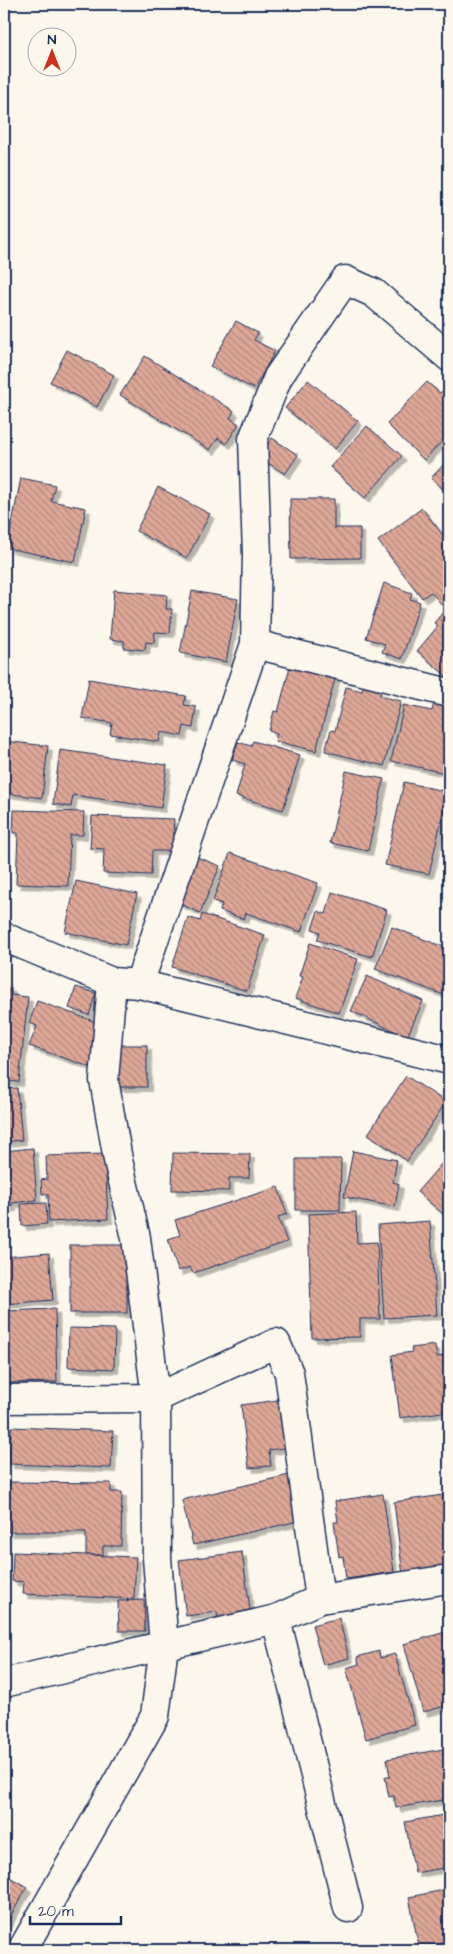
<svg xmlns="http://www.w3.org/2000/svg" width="453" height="1954" font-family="'Architects Daughter',sans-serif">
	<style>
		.building { fill: url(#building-back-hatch); stroke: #1b2f5e; filter: url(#shadow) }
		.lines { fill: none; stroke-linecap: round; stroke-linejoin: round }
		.minor-casing { stroke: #1b2f5e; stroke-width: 31 }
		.minor { stroke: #fbf7ec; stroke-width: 28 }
	</style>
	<defs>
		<pattern id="building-back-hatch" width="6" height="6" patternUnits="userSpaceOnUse" patternTransform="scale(1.25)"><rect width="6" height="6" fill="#dea796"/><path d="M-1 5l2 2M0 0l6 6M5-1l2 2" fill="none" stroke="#b3887e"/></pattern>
		<filter id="shadow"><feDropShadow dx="4.5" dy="4.5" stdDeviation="0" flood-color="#0004"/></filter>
	</defs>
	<rect width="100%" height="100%" fill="#fbf7ec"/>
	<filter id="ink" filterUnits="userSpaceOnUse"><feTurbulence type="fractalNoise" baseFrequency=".02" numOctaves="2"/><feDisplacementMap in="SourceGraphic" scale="10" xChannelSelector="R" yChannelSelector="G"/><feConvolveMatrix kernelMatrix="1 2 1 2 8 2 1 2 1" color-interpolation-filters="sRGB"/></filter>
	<g filter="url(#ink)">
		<g class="building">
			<path d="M236,321L258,333L254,340L275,351L254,389L210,366Z"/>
			<path d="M67,350L114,375L97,407L50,382Z"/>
			<path d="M145,356L234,411L230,418L239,424L226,444L218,438L210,450L120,395Z"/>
			<path d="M308,380L358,421L335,449L285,408Z"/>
			<path d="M427,382L440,393L445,388L449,392V434L424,460L387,424Z"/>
			<path d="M367,426L402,456L365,498L330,467Z"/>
			<path d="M272,438L298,455L285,474L259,457Z"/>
			<path d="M449,459V495L431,478Z"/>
			<path d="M21,478L55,485L51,501L86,508L75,562L7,548Z"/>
			<path d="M158,487L210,514L187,558L136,531Z"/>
			<path d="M290,499H334V528H360V558L291,559Z"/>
			<path d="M449,500V512L443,506Z"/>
			<path d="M422,508L449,543V601L443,606L431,592L422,598L378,541Z"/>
			<path d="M384,583L412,593L410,599L420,602L402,659L382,652L385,644L366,638Z"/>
			<path d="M114,590L167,595L166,609H172L170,633L155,632L154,643L146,642L145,650L124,648V641L110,639Z"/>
			<path d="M192,591L238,599L226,662L180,653Z"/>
			<path d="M449,605V678L417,651L438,626L434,623Z"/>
			<path d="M291,663L336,675L316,751L275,741L277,734L269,731L274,711L278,712Z"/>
			<path d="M89,679L186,696L184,705L196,707L193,728L184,726L182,736L161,732L159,742L110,734L112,723L82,718Z"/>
			<path d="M363,686L381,691L380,696L401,701L384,766L325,751L331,730L335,731L346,687L362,691Z"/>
			<path d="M435,699L449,702V774L391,761L404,705L432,711Z"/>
			<path d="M4,741L48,746L42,798L4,793Z"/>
			<path d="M253,741L300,755L283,810L236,796L245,764L232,760L238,742L251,746Z"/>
			<path d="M60,750L167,765L161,808L73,795L71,807L53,804Z"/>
			<path d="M346,771L384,779L368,851L330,843Z"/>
			<path d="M404,782L448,792L429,874L385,865Z"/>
			<path d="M14,810L84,812L83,835H70L68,886L16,884L18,833H13Z"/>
			<path d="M92,816L174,819L172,851H152L151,875L103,873L104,849L90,848Z"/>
			<path d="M230,853L318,883L301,932L246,913L244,919L220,911L222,904L213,901Z"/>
			<path d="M197,857L220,866L200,913L178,903Z"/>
			<path d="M76,881L137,894L126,945L65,932Z"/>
			<path d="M332,892L387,910L372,957L317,940L320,932L312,929L318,911L326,914Z"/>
			<path d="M202,914L265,935L247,991L172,967L188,917L200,921Z"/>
			<path d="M392,927L449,949V997L375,969Z"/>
			<path d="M310,943L358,959L339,1013L295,998L303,977L299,976Z"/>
			<path d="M367,976L423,1001L407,1037L351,1011Z"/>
			<path d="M4,987L11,988V995L28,997L19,1082L4,1081Z"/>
			<path d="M76,987L96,993L89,1015L69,1008Z"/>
			<path d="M37,1001L105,1025L90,1067L29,1046L37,1026L29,1023Z"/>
			<rect x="116" y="1045" width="31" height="42"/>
			<path d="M406,1076L446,1102L407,1161L368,1134Z"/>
			<path d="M17,1088L22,1140L4,1142V1089Z"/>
			<path d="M33,1148L37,1200L12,1203V1207L4,1208V1151Z"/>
			<path d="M353,1151L397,1160L393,1182L399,1184L395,1207L344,1197Z"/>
			<path d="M173,1153L250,1154L249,1178H229V1191L172,1190Z"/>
			<path d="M105,1154L108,1219L49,1222L48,1194H42L41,1180L47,1179L46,1156Z"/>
			<path d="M449,1155V1219L417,1192Z"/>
			<path d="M296,1159H341L340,1210H296Z"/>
			<path d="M278,1187L287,1214L278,1217L287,1242L193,1273L190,1267L178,1271L168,1239L180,1235L175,1220Z"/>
			<path d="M46,1203L47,1224L22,1226L21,1204Z"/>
			<path d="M356,1212L357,1243L377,1242L380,1319H360V1337L312,1338L308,1214Z"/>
			<path d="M430,1221L437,1315L384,1318L378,1225Z"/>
			<rect x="70" y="1245" width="57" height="68"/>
			<path d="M49,1253L53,1300L4,1304V1257Z"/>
			<path d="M55,1309L57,1382L4,1383V1311Z"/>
			<path d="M69,1328L115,1329L114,1369L68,1367Z"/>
			<path d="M435,1345L437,1357L446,1356L449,1387V1411L400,1418L392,1355L412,1352L411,1348Z"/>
			<path d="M286,1399L292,1447L269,1450L271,1466L249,1468L241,1405Z"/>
			<path d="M11,1427L113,1431L111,1468L9,1464Z"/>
			<path d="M289,1475L299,1521L193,1545L182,1500Z"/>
			<path d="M8,1482L111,1483V1492H122L121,1546H103V1555H86V1532H8Z"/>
			<path d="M383,1494L394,1572L346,1579L343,1556L339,1557L334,1522H338L335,1501Z"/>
			<path d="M443,1495L449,1548V1578L404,1584L394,1502Z"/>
			<path d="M13,1552L136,1557L134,1599L23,1594L24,1582L12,1581Z"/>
			<path d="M242,1552L251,1616L218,1621L217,1612L186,1616L179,1560Z"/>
			<path d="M144,1600L145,1631H119L118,1601Z"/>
			<path d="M339,1618L349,1658L323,1665L312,1625Z"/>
			<path d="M449,1631V1718L446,1706L423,1712L404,1644Z"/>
			<path d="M379,1651L380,1658L395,1654L415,1725L366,1739L346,1668L359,1664L357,1657Z"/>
			<path d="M449,1748V1799L396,1808L394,1796L389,1797L385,1777H390L387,1759Z"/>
			<path d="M449,1814V1867L415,1873L405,1822Z"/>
			<path d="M4,1874L27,1887L5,1926H4Z"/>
			<path d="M449,1889V1942L419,1948L409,1897Z"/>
		</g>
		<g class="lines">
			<defs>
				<g id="minor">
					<path d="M255,644L449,693"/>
					<path d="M4,937L112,982L139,984L449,1060"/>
					<path d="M139,984L255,644L257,555L253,439L278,377L345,280L374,293L449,357"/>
					<path d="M4,1399L156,1398L276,1343L289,1373L320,1599"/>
					<path d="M276,1619L348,1908"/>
					<path d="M4,1683L276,1619L320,1599L449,1579"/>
					<path d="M22,1950L155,1716L164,1646L157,1558L156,1398L136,1238L118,1160L104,1080L112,982"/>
				</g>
			</defs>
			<use href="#minor" class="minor-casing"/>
			<use href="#minor" class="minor"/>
		</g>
	</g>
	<rect width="453" height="1954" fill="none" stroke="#fbf7ec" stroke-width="20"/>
	<rect x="10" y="10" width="433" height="1934" fill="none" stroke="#1b2f5e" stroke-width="2" filter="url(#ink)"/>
	<g transform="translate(52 52)"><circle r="24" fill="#fbf7ec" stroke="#a1a7b3"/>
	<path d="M0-4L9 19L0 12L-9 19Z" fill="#c8321e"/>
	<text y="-8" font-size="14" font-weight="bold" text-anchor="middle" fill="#1b2f5e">N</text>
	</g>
	<path d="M30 1916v8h91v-8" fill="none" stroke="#1b2f5e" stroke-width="2.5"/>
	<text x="38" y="1916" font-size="15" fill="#1b2f5e" stroke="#fbf7ec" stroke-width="4" paint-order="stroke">20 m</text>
</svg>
